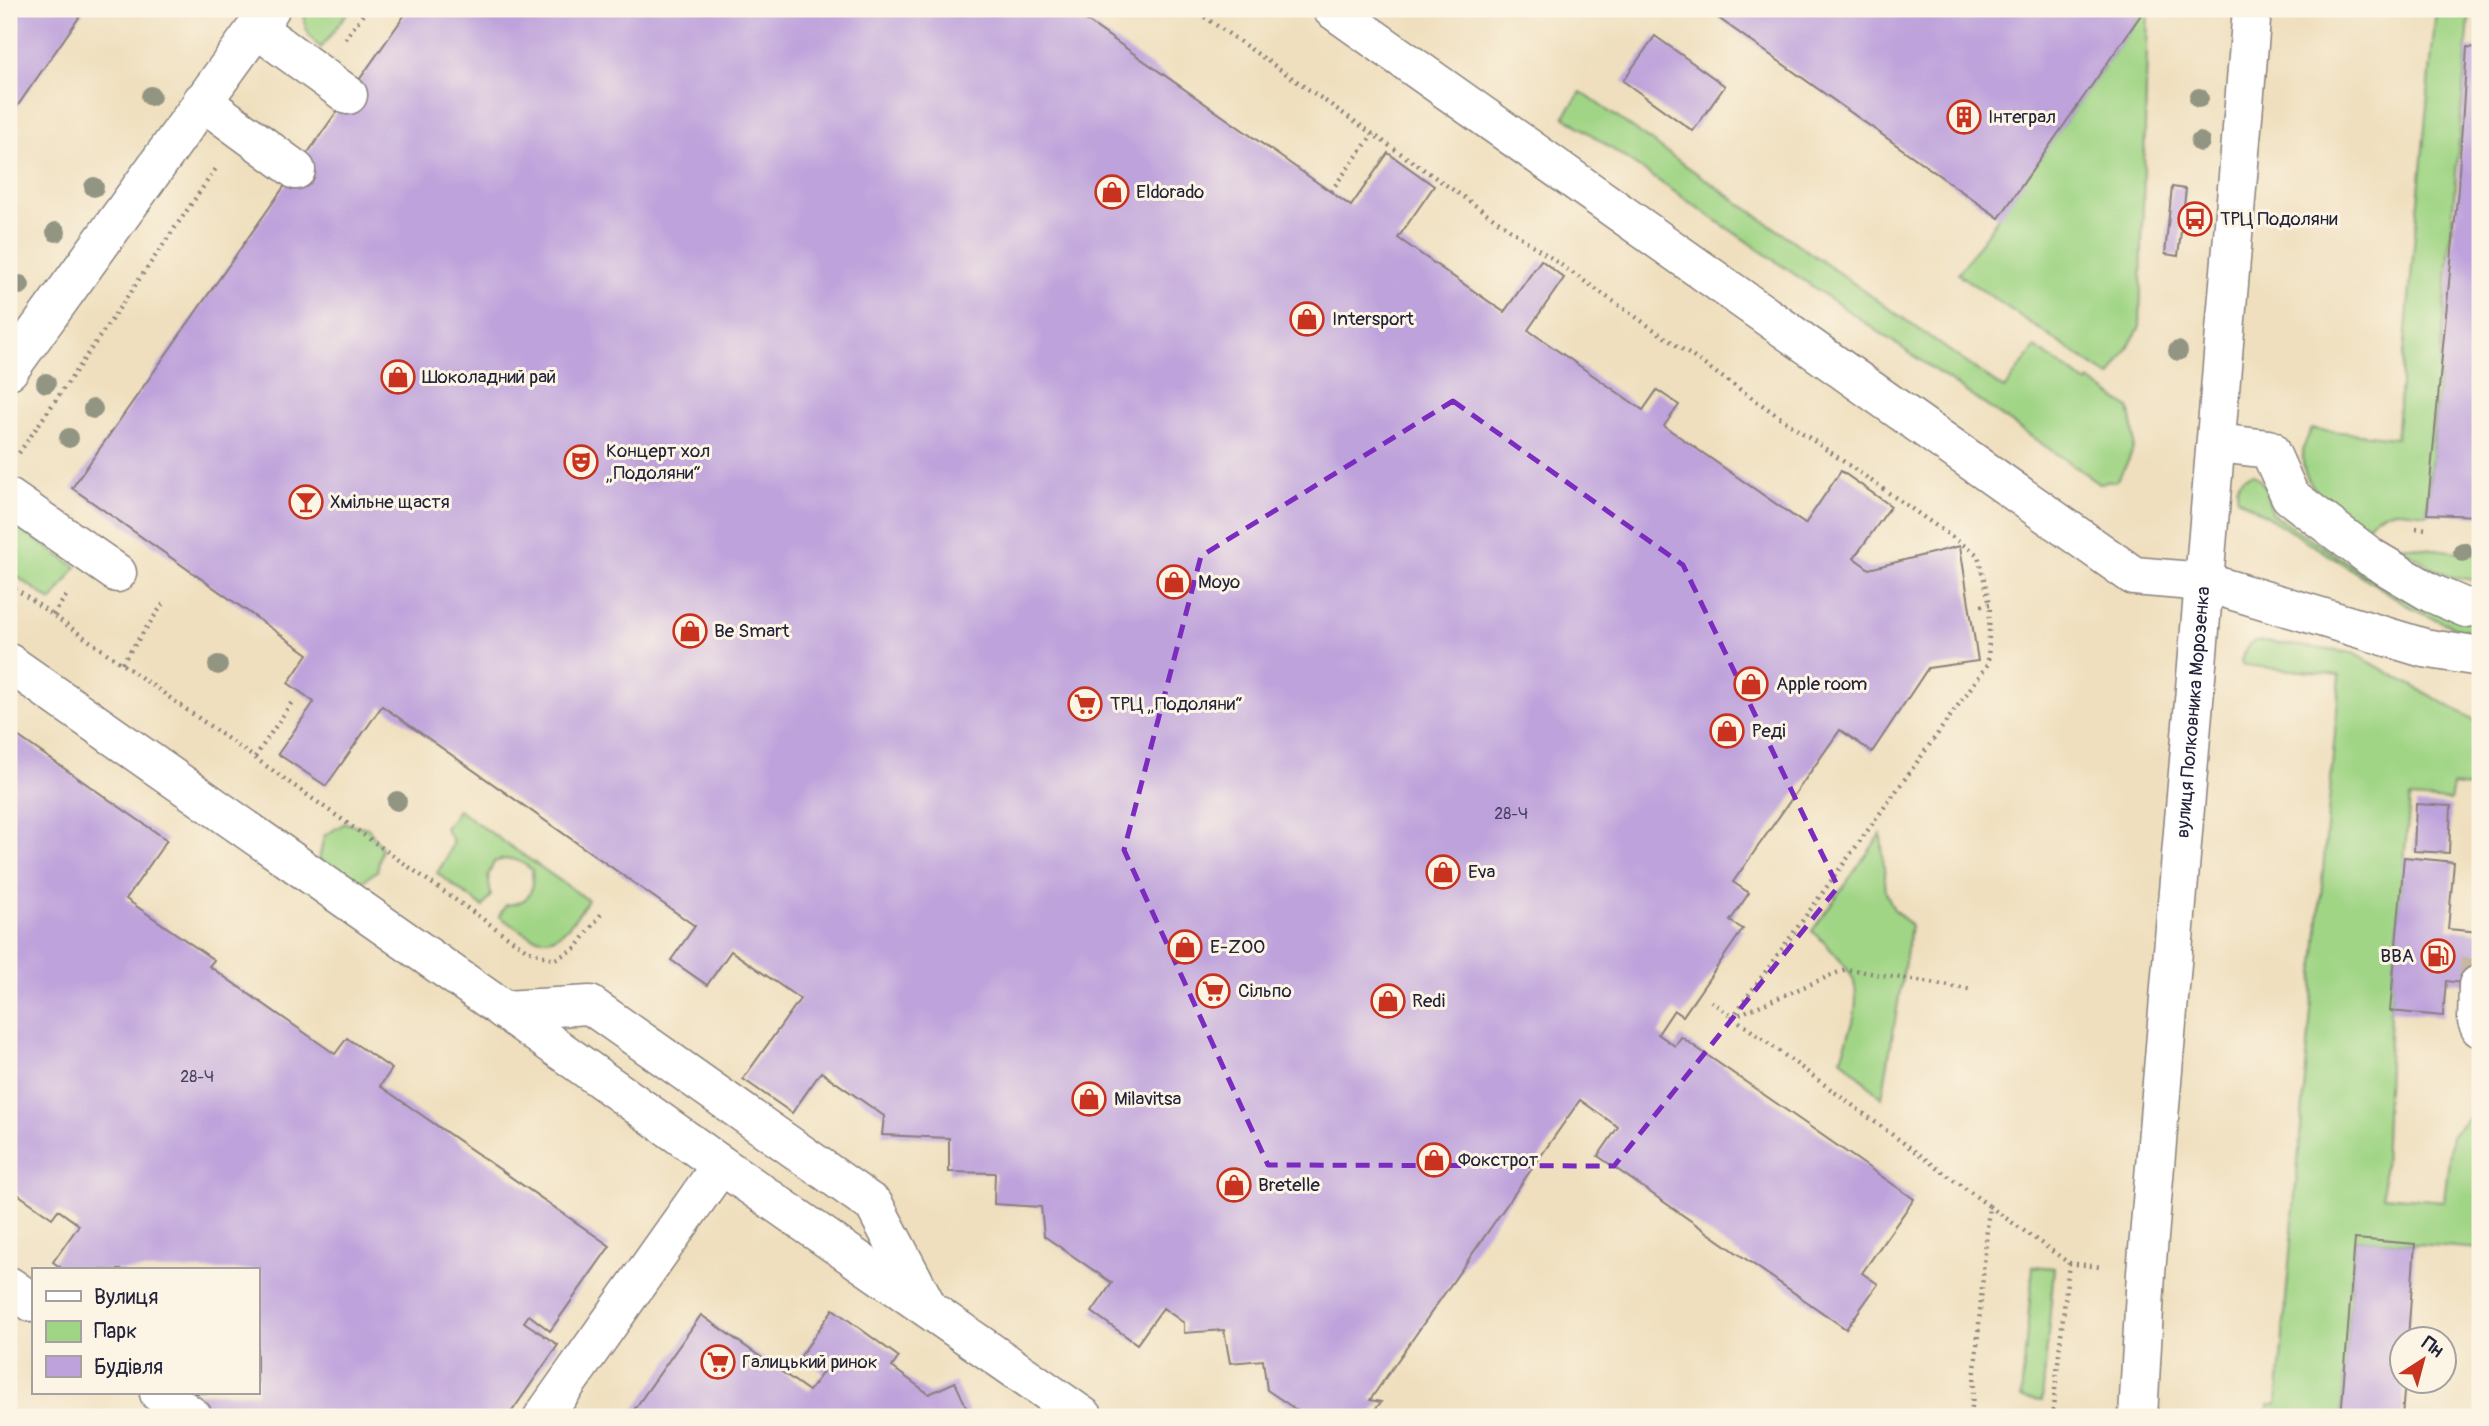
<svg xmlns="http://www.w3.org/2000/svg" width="2489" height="1426" font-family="Pangolin,sans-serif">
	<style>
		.green { fill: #a1d586; stroke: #627c60; stroke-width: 2 }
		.building { fill: #bea2db }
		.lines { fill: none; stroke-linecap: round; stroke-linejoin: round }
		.minor-tunnel { stroke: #c6b9a4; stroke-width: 38; stroke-dasharray: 38 19; stroke-linecap: butt }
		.minor-casing { stroke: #88807c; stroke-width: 41 }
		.path { stroke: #88807c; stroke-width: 4.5; stroke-dasharray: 2 5; stroke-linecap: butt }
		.minor { stroke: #fff; stroke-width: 38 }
		.tree { fill: #939583 }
		.marked { fill: none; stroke: #7b2cbf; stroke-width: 5; stroke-dasharray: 14 9; stroke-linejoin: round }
		.labels { text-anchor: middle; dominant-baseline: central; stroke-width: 6; stroke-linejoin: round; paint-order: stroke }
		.number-label { font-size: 16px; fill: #494263 }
		.poi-label { font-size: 19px; fill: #22223b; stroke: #fcf5e5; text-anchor: start }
		.street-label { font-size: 19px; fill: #22223b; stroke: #fcf5e5 }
	</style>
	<rect width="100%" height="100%" fill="#fcf5e5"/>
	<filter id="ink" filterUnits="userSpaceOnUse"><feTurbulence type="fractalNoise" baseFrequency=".0143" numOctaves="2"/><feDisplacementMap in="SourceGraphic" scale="14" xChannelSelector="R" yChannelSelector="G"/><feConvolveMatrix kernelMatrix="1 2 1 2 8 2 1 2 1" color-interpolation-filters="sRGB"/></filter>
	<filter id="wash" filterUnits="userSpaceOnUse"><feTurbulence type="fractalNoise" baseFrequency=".00686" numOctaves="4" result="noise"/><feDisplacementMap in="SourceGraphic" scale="28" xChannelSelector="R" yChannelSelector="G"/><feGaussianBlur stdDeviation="1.57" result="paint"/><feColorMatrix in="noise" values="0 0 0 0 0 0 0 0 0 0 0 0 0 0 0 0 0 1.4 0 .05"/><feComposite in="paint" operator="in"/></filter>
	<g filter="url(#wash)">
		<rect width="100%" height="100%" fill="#efdfbe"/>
		<g class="green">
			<path d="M306,9H350L321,48C308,37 301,25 306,9Z"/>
			<path d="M2145,9H2148L2140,327L2110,377L1958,274Z"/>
			<path d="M2436,9H2470L2427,514C2400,512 2385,504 2366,526C2328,508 2283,476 2312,429L2396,438Z"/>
			<path d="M1581,92L2004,389L2035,347L2087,383L2089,380L2129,408C2137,444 2137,449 2116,481L2099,483L1564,116Z"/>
			<path d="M2253,474C2267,483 2268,498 2271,513L2365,574L2480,624V629L2461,630L2419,612L2238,498C2235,485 2240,477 2253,474Z"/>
			<path d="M9,521L76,567L52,601L9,571Z"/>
			<path d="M2395,545L2480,554V581L2448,576Z"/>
			<path d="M2260,641L2353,653L2480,723V786L2478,789L2453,786L2450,801L2410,798L2390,1011L2383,1196L2444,1201L2452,1135L2474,1112L2480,1120V1249L2355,1239L2341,1417H2267L2269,1404H2277L2340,675L2243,665L2241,661C2244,650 2248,642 2260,641Z"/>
			<path d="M458,810L588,900C556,948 546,950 499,916L506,905C530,903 534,892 532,870C519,859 510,856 494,862L488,876L491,895L483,907L437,873L447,857L453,841L445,828Z"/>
			<path d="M345,823L368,828L382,848L377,871L357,885L319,860L324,836Z"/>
			<path d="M1881,834L1886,892L1893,908L1911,926L1882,1098L1841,1058C1849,1035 1861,1007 1854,982C1851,970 1822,939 1812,931Z"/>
			<path d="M2033,1266L2054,1268L2042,1401L2021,1398Z"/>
		</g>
		<g id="blocks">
			<g class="building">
				<path d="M9,9H85L9,118Z"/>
				<path d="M409,9H1070L1351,206L1388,153L1434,186L1398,238L1504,312L1541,260L1564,278L1528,330L1643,410L1657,390L1679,405L1664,426L1805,524L1841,471L1891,506L1854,558L1869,569L1960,546L1978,661L1928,668L1872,752L1840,730L1733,882L1749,893L1730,921L1743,929L1683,1016L1674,1010L1658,1034L1675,1046L1681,1037L1914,1199L1862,1273L1878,1284L1846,1329L1598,1156L1618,1127L1580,1100L1370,1400L1381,1402L1369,1417H1296L1294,1416L1298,1411L1267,1390L1263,1360L1230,1363L1224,1330L1184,1333V1323L1163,1308L1137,1344L1092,1312L1112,1283L1044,1236L1041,1207L994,1204L995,1173L949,1172V1138L882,1135L884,1116L821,1072L792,1113L743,1079L800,999L731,951L707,985L671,960L695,926L382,706L326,786L278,754L314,702L288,683L308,654L72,488Z"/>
				<path d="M1723,9H2145L1999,218L1717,17Z"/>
				<path d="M1655,36L1725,86L1693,131L1623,81Z"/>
				<path d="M2467,47L2480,48V516L2427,514L2458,188Z"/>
				<path d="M2172,187L2186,189L2178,256L2165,254Z"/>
				<path d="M9,730L167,840L126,899L214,960L209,966L335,1054L347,1038L392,1069L380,1086L610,1246L550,1331L529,1315L524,1322L558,1345L508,1417H298L294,1415L293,1417H198L188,1393H257V1270H64L53,1262L79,1225L58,1210L52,1218L9,1188Z"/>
				<path d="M2416,804L2451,806L2449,853L2414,851Z"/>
				<path d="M2404,857L2454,862L2448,929L2480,932V985L2446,981L2443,1016L2390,1011Z"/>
				<path d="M2355,1239L2415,1244L2408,1338H2402V1380H2405L2402,1417H2341Z"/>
				<path d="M833,1309L899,1357L892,1367L929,1394L955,1382L971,1417H629L701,1315L809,1391L823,1372L800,1357Z"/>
			</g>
		</g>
	</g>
	<g filter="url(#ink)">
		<use href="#blocks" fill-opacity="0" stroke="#88807c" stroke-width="2"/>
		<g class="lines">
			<path class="minor-tunnel" d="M2478,985L2480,959"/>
			<defs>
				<g id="minor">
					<path d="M1332,9L2134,576L2204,582L2424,648L2480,657"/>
					<path d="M256,28L348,95"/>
					<path d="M202,101L296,170"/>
					<path d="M9,370L270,9"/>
					<path d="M2217,443L2269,449L2290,496L2372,558L2431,593L2466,608L2480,606"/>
					<path d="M9,498L117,573"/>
					<path d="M9,663L504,1010L721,1165L1084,1417"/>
					<path d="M2478,985L2477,1021L2480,1028"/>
					<path d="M504,1010L590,1005L874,1205L925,1302"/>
					<path d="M9,1286L33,1303"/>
					<path d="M159,1393L193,1417"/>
					<path d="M543,1417L721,1165"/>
					<path id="s1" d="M2138,1417L2146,1273L2252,9"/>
				</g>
			</defs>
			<use href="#minor" class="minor-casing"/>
			<g class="path">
				<path d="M1193,9L1978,555L1990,604"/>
				<path d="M345,39L367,9"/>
				<path d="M1331,191L1373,134"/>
				<path d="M19,453L217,167"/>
				<path d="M2416,528L2427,529"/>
				<path d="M9,584L525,949L554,960L577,947L602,913"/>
				<path d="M53,615L68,593"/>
				<path d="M122,663L163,604"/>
				<path d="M255,757L294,699"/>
				<path d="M1711,1001L1989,1206L1971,1417"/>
				<path d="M1733,1017L1846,969L1973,990"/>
				<path d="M1732,1018L1988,664L1990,604L1977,607"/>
				<path d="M1989,1206L2069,1263L2052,1417"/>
				<path d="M2069,1263L2100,1267"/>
			</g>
			<use href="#minor" class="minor"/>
		</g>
		<g class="tree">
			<circle cx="151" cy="96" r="10"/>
			<circle cx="2199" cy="98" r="10"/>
			<circle cx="2200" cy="142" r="10"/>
			<circle cx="94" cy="187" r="10"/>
			<circle cx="56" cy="232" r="10"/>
			<circle cx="20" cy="285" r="10"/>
			<circle cx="2178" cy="351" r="10"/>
			<circle cx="46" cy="383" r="10"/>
			<circle cx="93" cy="409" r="10"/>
			<circle cx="69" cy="438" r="10"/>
			<circle cx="2463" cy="552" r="10"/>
			<circle cx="218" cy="665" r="10"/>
			<circle cx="397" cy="801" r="10"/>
		</g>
	</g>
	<path class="marked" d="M1453,401L1683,565L1838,887L1614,1166L1268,1165L1124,850L1201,556Z"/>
	<defs>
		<symbol id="building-ring" viewBox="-11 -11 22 22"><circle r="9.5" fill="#fcf5e5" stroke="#c8321e" stroke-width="1.5"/><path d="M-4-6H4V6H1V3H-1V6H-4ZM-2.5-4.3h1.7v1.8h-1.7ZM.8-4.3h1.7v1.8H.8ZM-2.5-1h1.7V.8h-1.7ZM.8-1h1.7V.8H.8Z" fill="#c8321e"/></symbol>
		<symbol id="shop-ring" viewBox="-11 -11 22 22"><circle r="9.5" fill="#fcf5e5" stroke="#c8321e" stroke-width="1.5"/><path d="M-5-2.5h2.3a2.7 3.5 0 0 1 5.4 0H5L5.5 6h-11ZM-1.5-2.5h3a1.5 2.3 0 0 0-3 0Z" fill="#c8321e"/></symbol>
		<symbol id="bus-ring" viewBox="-11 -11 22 22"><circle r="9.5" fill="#fcf5e5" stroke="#c8321e" stroke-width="1.5"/><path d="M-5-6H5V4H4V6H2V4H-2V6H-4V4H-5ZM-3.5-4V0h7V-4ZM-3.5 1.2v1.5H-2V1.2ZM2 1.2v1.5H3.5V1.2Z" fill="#c8321e"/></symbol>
		<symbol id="theatre-ring" viewBox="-11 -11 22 22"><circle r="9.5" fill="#fcf5e5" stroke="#c8321e" stroke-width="1.5"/><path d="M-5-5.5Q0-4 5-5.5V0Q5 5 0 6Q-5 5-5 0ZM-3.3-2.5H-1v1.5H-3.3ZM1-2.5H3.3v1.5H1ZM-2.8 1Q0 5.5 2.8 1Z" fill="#c8321e"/></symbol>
		<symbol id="bar-ring" viewBox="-11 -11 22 22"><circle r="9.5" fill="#fcf5e5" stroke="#c8321e" stroke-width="1.5"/><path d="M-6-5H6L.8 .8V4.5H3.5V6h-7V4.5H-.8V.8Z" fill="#c8321e"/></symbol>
		<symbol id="supermarket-ring" viewBox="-11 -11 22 22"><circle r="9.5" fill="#fcf5e5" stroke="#c8321e" stroke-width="1.5"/><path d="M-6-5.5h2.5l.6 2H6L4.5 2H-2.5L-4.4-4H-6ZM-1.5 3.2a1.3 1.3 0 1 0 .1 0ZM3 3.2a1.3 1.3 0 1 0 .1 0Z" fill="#c8321e"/></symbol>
		<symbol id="fuel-ring" viewBox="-11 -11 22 22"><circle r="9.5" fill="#fcf5e5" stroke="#c8321e" stroke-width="1.5"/><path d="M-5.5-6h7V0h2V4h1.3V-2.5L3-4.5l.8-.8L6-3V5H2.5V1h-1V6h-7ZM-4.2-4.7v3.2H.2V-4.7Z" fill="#c8321e"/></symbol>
	</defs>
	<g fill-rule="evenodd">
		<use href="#building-ring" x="1945" y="98" width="38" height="38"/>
		<use href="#shop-ring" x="1093" y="173" width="38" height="38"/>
		<use href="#bus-ring" x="2176" y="200" width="38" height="38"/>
		<use href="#shop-ring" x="1288" y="300" width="38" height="38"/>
		<use href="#shop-ring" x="379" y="358" width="38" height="38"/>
		<use href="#theatre-ring" x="562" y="443" width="38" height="38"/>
		<use href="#bar-ring" x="287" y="483" width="38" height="38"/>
		<use href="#shop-ring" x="1155" y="563" width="38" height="38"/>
		<use href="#shop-ring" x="671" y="612" width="38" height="38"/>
		<use href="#shop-ring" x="1732" y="665" width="38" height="38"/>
		<use href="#supermarket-ring" x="1066" y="685" width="38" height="38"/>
		<use href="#shop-ring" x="1708" y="712" width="38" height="38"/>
		<use href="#shop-ring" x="1424" y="853" width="38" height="38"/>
		<use href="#shop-ring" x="1166" y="928" width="38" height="38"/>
		<use href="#fuel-ring" x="2419" y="937" width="38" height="38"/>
		<use href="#supermarket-ring" x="1194" y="972" width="38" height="38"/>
		<use href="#shop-ring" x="1369" y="982" width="38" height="38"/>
		<use href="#shop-ring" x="1070" y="1080" width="38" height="38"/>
		<use href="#shop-ring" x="1415" y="1141" width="38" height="38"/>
		<use href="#shop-ring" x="1215" y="1166" width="38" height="38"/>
		<use href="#supermarket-ring" x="699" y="1343" width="38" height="38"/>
	</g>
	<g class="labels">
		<g class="number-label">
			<text x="1511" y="814">28-Ч</text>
			<text x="197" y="1077">28-Ч</text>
		</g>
		<g class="poi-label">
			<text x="1988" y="117">Інтеграл</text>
			<text x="1136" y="192">Eldorado</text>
			<text x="2220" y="219">ТРЦ Подоляни</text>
			<text x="1332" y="319">Intersport</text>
			<text x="422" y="377">Шоколадний рай</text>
			<text x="606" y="451">Концерт хол<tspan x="606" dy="22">„Подоляни“</tspan></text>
			<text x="330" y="502">Хмільне щастя</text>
			<text x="1198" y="582">Moyo</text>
			<text x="714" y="631">Be Smart</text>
			<text x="1776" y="684">Apple room</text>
			<text x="1110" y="704">ТРЦ „Подоляни“</text>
			<text x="1752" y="731">Реді</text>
			<text x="1468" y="872">Eva</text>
			<text x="1210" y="947">E-ZOO</text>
			<text x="2414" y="956" text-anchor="end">BBA</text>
			<text x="1238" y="991">Сільпо</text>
			<text x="1412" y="1001">Redi</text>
			<text x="1114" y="1099">Milavitsa</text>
			<text x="1458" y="1160">Фокстрот</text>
			<text x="1258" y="1185">Bretelle</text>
			<text x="742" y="1362">Галицький ринок</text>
		</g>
		<g class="street-label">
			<text stroke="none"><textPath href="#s1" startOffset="707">вулиця Полковника Морозенка</textPath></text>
		</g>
	</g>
	<rect width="2489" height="1426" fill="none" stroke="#fcf5e5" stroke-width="35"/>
	<rect x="32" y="1268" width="228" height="126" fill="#fcf5e5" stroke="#a5a1a1" stroke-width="2"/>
	<rect x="46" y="1291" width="35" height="10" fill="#ffffff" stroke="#a5a1a1" stroke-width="2"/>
	<text x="94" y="1304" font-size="21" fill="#22223b">Вулиця</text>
	<rect x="46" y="1321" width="35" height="21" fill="#a1d586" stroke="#a5a1a1" stroke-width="2"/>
	<text x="94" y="1338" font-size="21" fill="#22223b">Парк</text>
	<rect x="46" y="1356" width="35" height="21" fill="#bea2db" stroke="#a5a1a1" stroke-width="2"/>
	<text x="94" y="1374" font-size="21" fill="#22223b">Будівля</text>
	<g transform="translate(2423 1360) rotate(36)"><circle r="33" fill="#fcf5e5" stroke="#a5a1a1" stroke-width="2"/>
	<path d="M0-5L12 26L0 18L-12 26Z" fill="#c8321e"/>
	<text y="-10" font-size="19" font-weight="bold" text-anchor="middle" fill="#22223b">Пн</text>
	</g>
</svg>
